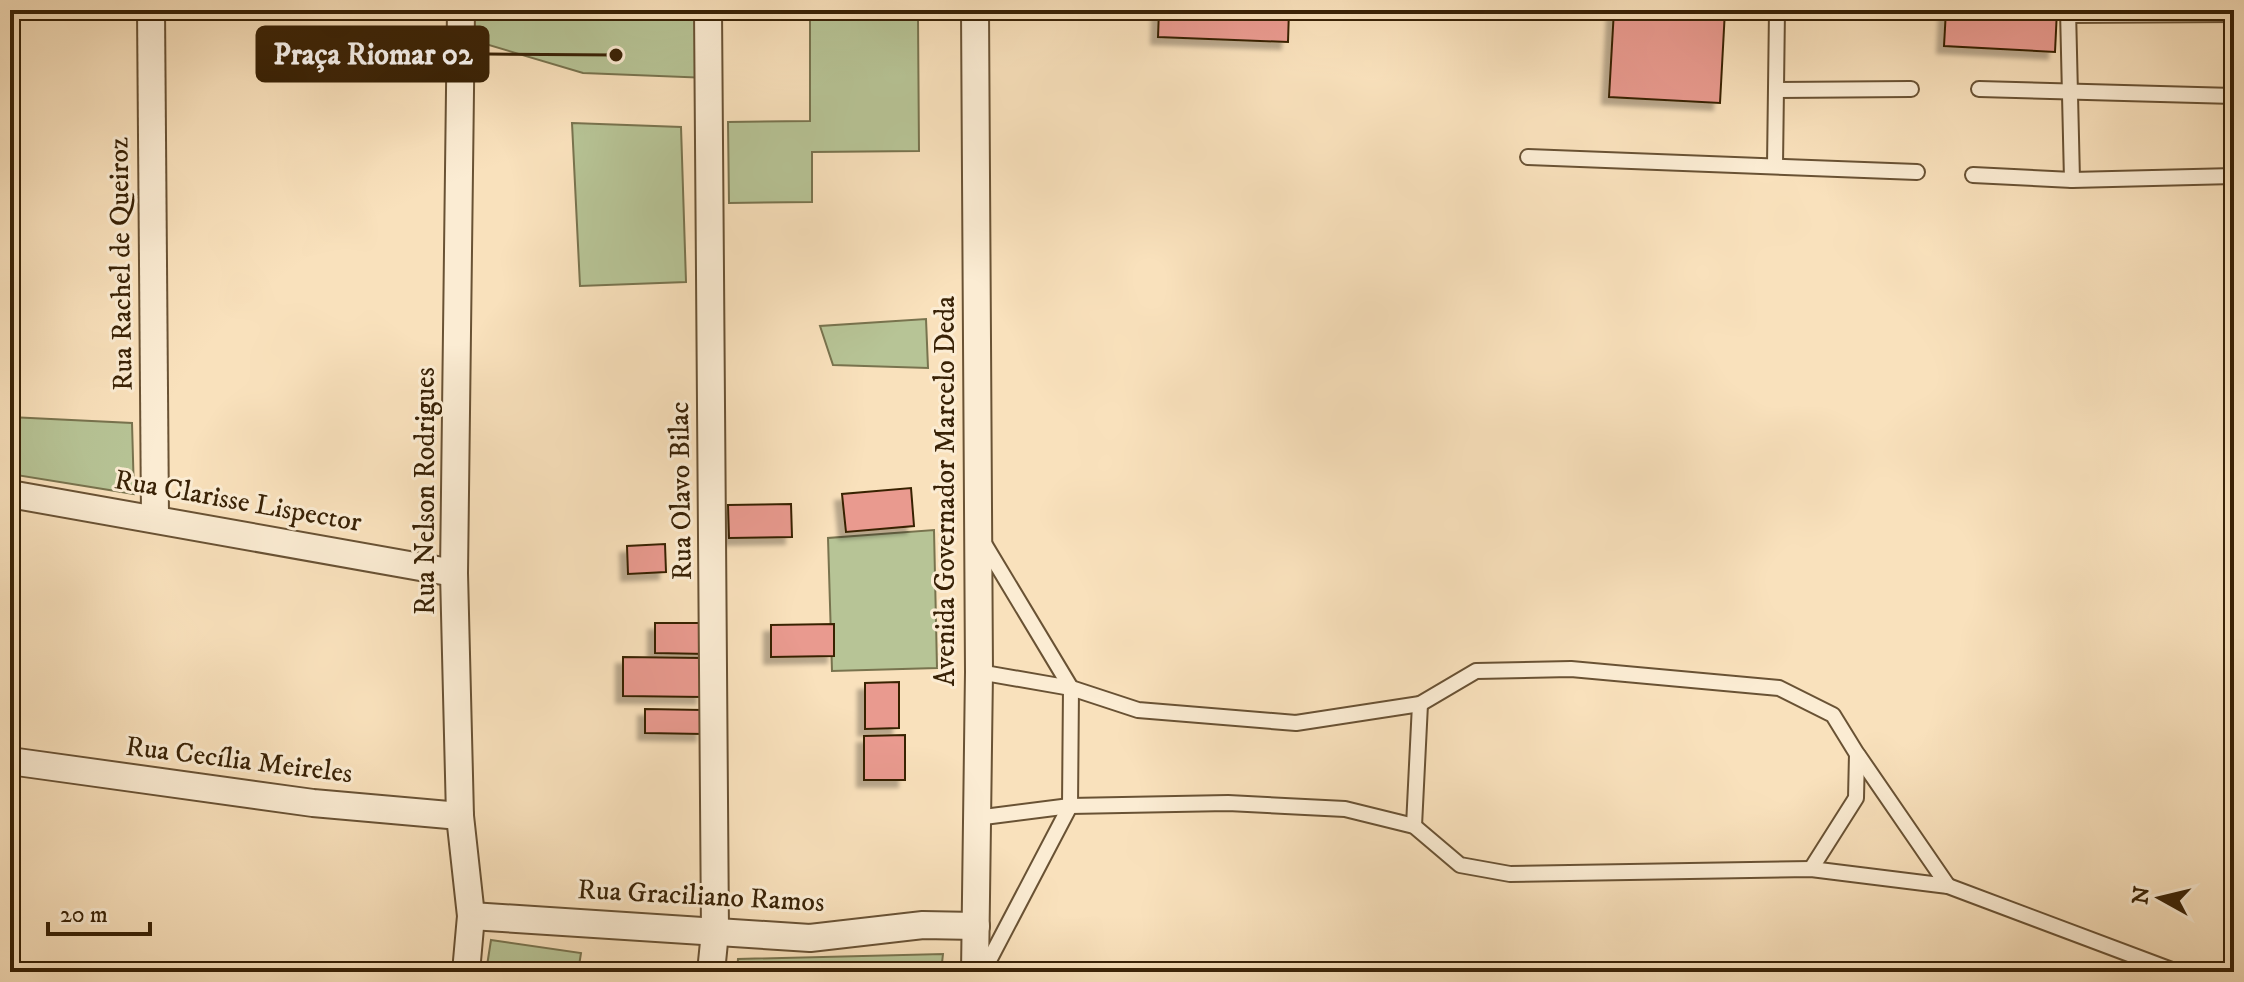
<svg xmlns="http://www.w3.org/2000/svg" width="2244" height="982" font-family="'IM FELL DW Pica',serif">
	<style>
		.green { fill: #b7c496; stroke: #78734e; stroke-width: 2 }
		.building { fill: #e99a8f; stroke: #392206; stroke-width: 2; filter: url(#shadow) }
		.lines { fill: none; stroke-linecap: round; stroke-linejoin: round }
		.service-casing { stroke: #695234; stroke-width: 18 }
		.minor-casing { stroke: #695234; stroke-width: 30 }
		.service { stroke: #fbecd3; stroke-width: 14 }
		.minor { stroke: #fbecd3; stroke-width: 26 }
		.labels { text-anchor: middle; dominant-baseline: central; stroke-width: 6; stroke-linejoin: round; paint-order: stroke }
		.street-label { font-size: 28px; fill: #392206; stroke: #fbecd3 }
		.leader { fill: none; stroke: #392206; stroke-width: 3 }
		.callout-dot { fill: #392206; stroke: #fbecd3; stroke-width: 3 }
		.callout { fill: #392206; stroke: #392206; stroke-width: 3 }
		.callout-label { font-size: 30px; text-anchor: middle; font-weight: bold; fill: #fff }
	</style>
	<defs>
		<filter id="shadow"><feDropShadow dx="-7" dy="7" stdDeviation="2" flood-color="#0004"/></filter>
	</defs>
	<rect width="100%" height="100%" fill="#f9e1bc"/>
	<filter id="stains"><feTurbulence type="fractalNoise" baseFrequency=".0025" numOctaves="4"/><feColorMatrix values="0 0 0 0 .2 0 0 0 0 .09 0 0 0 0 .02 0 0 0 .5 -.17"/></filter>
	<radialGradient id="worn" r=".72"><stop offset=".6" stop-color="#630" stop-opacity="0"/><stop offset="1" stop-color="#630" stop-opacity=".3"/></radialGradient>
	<g class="green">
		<path d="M461,10H708L709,78L583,73L462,37Z"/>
		<path d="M918,19L919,151L812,152V202L729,203L728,122L810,121V20Z"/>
		<path d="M572,123L681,127L686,282L580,286Z"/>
		<path d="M926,319L928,368L833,365L820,326Z"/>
		<path d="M10,417L132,423L134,494L10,474Z"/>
		<path d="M934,530L937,668L832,671L828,538Z"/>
		<path d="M491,940L581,953L578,972H486Z"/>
		<path d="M943,954L941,972H737L738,959Z"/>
	</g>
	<g class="building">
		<path d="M1159,10H1289L1288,42L1158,37Z"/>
		<path d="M1614,10H1725L1720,103L1609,97Z"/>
		<path d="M1946,10H2057L2055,52L1944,46Z"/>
		<path d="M911,488L914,526L846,532L842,494Z"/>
		<path d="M791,504L792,537L729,538L728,505Z"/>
		<path d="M665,544L666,572L628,574L627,546Z"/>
		<path d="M655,623H707V654L655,653Z"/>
		<path d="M834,624V656L771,657V625Z"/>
		<path d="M623,657L703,658V697L623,696Z"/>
		<path d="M899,682V728L865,729V683Z"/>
		<path d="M645,709L703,710V734L645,733Z"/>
		<path d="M905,735V780H864V736Z"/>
	</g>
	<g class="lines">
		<defs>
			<g id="service">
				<path d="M2068,10L2072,180"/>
				<path d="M2068,15L2234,14"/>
				<path d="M1979,89L2234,96"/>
				<path d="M1776,90L1911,89"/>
				<path d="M1528,157L1917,172"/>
				<path d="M1775,165L1777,10"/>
				<path d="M1973,175L2072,180L2234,176"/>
				<path d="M982,540L1071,688L1070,806L983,972"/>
				<path d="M979,672L1071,688L1138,710L1296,723L1420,704L1476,671L1571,669L1779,688L1833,715L1857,754L1856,798L1811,869"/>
				<path d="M1858,755L1948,886"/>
				<path d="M976,818L1070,806L1228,803L1345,809L1414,826L1460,865L1510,874L1811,869L1948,886L2177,972"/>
				<path d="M1414,826L1420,704"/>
			</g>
			<g id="minor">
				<path d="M151,10L155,517"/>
				<path d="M461,10L454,573L460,816L471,916L466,972"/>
				<path d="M708,10L715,932L711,972"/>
				<path d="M10,494L454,573"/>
				<path d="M10,761L313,803L460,816"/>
				<path d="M471,916L810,938L923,925L976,926"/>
				<path d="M975,972L979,672L975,10"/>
			</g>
		</defs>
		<use href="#service" class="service-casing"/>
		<use href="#minor" class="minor-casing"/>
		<use href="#service" class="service"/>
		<use href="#minor" class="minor"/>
	</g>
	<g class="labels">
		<g class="street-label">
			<text transform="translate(121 264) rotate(-91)">Rua Rachel de Queiroz</text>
			<text transform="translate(425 491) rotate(-90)">Rua Nelson Rodrigues</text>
			<text transform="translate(681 491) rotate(-91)">Rua Olavo Bilac</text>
			<text transform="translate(945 491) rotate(-90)">Avenida Governador Marcelo Deda</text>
			<text transform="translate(238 501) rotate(10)">Rua Clarisse Lispector</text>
			<text transform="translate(239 760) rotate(7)">Rua Cecília Meireles</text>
			<text transform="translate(701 896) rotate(3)">Rua Graciliano Ramos</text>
		</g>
	</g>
	<path class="leader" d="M616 55L488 54"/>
	<circle class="callout-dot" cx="616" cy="55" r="8"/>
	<rect class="callout" x="257" y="27" width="231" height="54" rx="8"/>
	<g class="callout-label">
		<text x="373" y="64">Praça Riomar 02</text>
	</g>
	<rect width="2244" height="982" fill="none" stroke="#f9e1bc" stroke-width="40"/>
	<rect x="12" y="12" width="2220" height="958" fill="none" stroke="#392206" stroke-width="4"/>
	<rect x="20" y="20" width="2204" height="942" fill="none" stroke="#392206" stroke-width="2"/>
	<g transform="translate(2160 898) rotate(278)" stroke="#fbecd3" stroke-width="6" paint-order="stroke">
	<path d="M0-6L14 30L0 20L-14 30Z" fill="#392206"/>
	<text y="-12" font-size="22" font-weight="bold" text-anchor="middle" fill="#392206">N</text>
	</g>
	<path d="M48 922v12h102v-12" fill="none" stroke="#392206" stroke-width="4"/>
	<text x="60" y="922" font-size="24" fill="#392206" stroke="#fbecd3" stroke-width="6" paint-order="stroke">20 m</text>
	<rect width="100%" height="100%" filter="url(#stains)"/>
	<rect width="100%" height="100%" fill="url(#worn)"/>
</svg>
